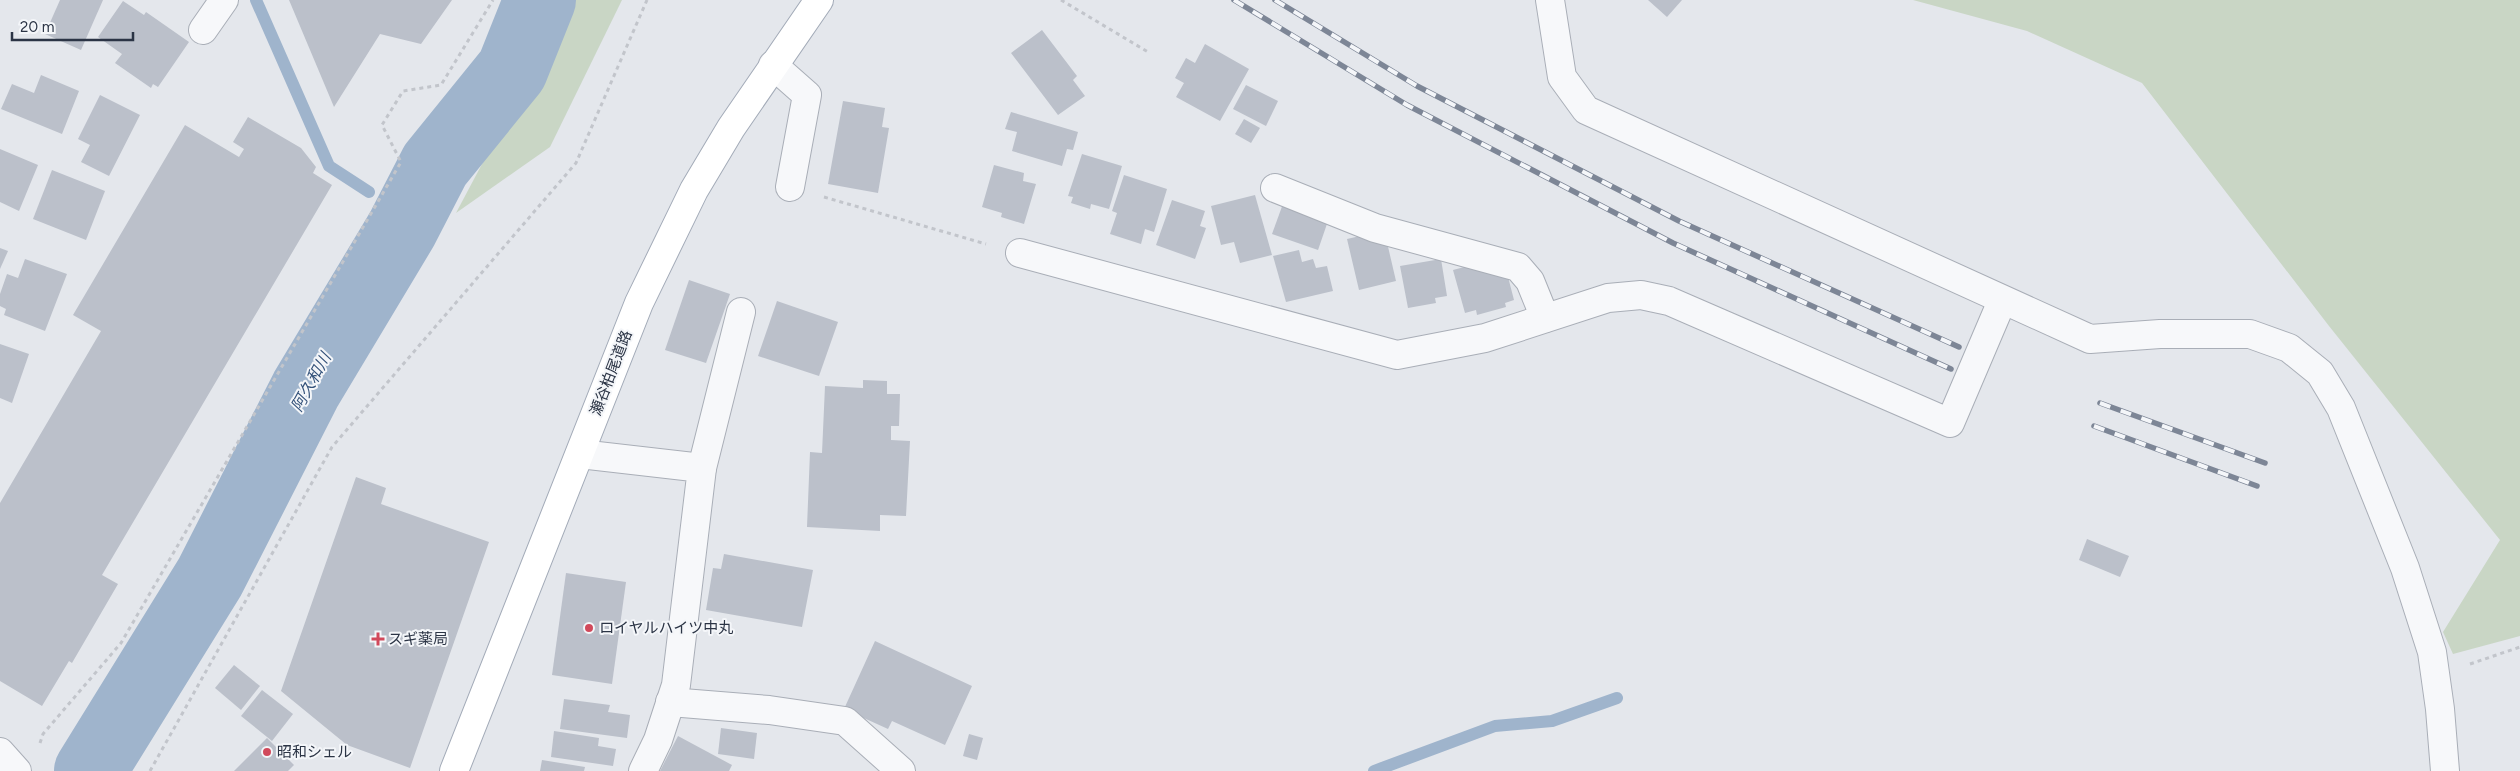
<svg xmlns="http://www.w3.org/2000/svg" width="2520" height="771" font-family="Figtree,'Noto Sans JP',sans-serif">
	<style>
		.green { fill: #c9d6c5 }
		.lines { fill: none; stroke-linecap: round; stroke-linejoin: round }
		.stream { stroke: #9fb4cc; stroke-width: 12 }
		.river { stroke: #9fb4cc; stroke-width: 72 }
		.building { fill: #bbc0ca }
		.minor-casing { stroke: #a9aeb7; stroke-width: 30 }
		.major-casing { stroke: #a3abb8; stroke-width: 30 }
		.path { stroke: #c2c5cb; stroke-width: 3; stroke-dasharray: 4 4; stroke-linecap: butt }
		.minor { stroke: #f7f8fa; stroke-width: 28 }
		.major { stroke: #fff; stroke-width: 28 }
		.rail-casing { stroke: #7d8696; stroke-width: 5.5 }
		.rail { stroke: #f4f6f9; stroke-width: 4; stroke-dasharray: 11; stroke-linecap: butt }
		.poi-dot { fill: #d1495b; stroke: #f4f6f9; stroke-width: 2 }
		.labels { text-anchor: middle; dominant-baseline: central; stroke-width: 4; stroke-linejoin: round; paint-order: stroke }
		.street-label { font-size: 15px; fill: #2b3445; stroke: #f4f6f9 }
		.poi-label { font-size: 15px; fill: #2b3445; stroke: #f4f6f9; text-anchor: start }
		.water-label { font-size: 16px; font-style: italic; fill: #34527a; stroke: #f4f6f9 }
	</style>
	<rect width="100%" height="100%" fill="#e4e7ec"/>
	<g class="green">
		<path d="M569,0H622L550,147L456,213Z"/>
		<path d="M1913,0H2520V636L2453,654L2443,632L2500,540L2329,326L2142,83L2027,31Z"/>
	</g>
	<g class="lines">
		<g class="stream">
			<path d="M256,0L329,166L369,192"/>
			<path d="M389,204L409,215"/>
			<path d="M1374,771L1495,726L1552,721L1617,698"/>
		</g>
		<path class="river" d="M90,771L210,577L306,389L402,229L435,165L512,70L540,0"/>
	</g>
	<g class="building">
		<path d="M60,0H103L81,50L45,34Z"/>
		<path d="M289,0H452L421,44L380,34L334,107Z"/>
		<path d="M1648,0H1682L1667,17Z"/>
		<path d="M123,1L144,15L146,12L189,42L158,87L153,84L151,88L115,63L122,54L98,37Z"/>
		<path d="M1042,30L1077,76L1073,80L1085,96L1058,115L1011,53Z"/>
		<path d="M1205,44L1249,69L1220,121L1176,97L1184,83L1175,78L1186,58L1195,63Z"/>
		<path d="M41,75L79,91L62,134L1,109L12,84L34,93Z"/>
		<path d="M1246,85L1278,101L1266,126L1233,109Z"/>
		<path d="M100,95L140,115L109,176L81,162L90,145L78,139Z"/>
		<path d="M843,101L885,108L882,127L889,128L878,193L828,184Z"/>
		<path d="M1011,112L1078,132L1073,150L1067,149L1062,166L1012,151L1017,132L1005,129Z"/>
		<path d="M248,117L301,148L316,167L313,173L332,185L102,575L118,584L72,663L69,661L42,706L0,681V503L101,331L73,315L185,125L239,157L244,149L233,142Z"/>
		<path d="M1244,119L1260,128L1251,143L1235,134Z"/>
		<path d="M0,149L38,165L19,211L0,202Z"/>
		<path d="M1082,154L1122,166L1109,209L1091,204L1090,209L1071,203L1073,197L1068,196Z"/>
		<path d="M994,165L1024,173L1023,181L1036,184L1024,224L1001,217L1002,213L982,207Z"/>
		<path d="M52,170L105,191L86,240L33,219Z"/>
		<path d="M1124,175L1167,189L1154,232L1145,229L1141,244L1110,234L1117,213L1112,211Z"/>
		<path d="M1255,195L1272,255L1240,263L1234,242L1221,245L1211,206Z"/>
		<path d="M1172,200L1205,211L1200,226L1206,228L1195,259L1156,245Z"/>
		<path d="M1284,201L1329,218L1318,250L1272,234Z"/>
		<path d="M1369,234L1371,242L1386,238L1396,281L1359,290L1347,239Z"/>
		<path d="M0,248L8,251L0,269Z"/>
		<path d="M1299,250L1302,262L1313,259L1316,268L1327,266L1333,291L1286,302L1273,256Z"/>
		<path d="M25,259L67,274L45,331L4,315L6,309L0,306V294L7,274L18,278Z"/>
		<path d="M1441,259L1447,296L1435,298L1436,303L1408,308L1400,266Z"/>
		<path d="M1483,262L1507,273L1514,300L1505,303L1506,307L1477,315L1476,310L1465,313L1453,270Z"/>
		<path d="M689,280L730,294L706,363L665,350Z"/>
		<path d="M777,301L838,322L819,376L758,356Z"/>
		<path d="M0,344L29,354L12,403L0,398Z"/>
		<path d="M863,380L887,381V394H900L899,426H891V440L910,441L906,516L880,515V531L807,527L810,452L822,453L825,386L863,388Z"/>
		<path d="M356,477L386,488L381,504L489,542L410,768L347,745L281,691Z"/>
		<path d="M2087,539L2129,556L2120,577L2079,560Z"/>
		<path d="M724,554L813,570L802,627L706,610L713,568L721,569Z"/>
		<path d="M566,573L626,582L612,684L552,675Z"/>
		<path d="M875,641L972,686L945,745L892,721L888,729L844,709Z"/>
		<path d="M234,665L260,686L241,710L215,688Z"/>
		<path d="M262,690L293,714L272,741L241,716Z"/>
		<path d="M564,699L610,705L608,712L630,715L627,738L560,729Z"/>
		<path d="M721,728L757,733L754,759L718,754Z"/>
		<path d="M554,731L599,738L598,746L616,749L613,766L551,757Z"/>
		<path d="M969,734L983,738L977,760L963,756Z"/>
		<path d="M678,736L732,765L729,771H660Z"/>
		<path d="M267,738L294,765L288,771H234Z"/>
		<path d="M542,760L585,767L584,771H540Z"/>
	</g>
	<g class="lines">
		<defs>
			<g id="minor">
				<path d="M1550,0L1562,77L1586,110L2090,339L2160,334H2250L2289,348L2320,373L2341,408L2405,568L2432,652L2440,709L2445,771"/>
				<path d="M203,30L224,0"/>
				<path d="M773,65L807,95L790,187"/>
				<path d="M1275,188L1375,228L1518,267L1530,281L1545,318"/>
				<path d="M1020,253L1397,355L1485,338L1608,298L1641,295L1669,301L1950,423L2002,301"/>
				<path d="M580,454L702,468L676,685L658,740L643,771"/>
				<path d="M702,468L741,312"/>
				<path d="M670,702L769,710L845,721L901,771"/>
				<path d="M0,752L17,771"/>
			</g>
			<path id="major" d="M454,771L639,303L694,190L731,128L819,0"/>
		</defs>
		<use href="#minor" class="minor-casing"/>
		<use href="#major" class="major-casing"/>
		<g class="path">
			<path d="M1061,0L1148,52"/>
			<path d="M824,197L986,244"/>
			<path d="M2470,664L2520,647"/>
			<path d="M40,743L43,734L121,643L401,162L382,125L403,91L441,85L493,0"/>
			<path d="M150,771L332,447L576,163L647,0"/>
		</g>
		<use href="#minor" class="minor"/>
		<use href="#major" class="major"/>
		<defs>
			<g id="rail">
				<path d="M1234,0L1407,105L1673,243L1951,369"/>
				<path d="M1275,0L1417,86L1679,221L1959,347"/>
				<path d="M2100,403L2265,463"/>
				<path d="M2094,426L2257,486"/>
			</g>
		</defs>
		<use href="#rail" class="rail-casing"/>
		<use href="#rail" class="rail"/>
	</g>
	<g class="poi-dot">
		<circle cx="589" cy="628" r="5"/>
		<path d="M375.5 631.5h5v5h5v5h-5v5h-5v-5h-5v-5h5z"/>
		<circle cx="267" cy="752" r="5"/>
	</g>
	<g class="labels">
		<g class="street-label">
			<text transform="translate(611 373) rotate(-69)">瀬谷柏尾道路</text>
		</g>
		<g class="poi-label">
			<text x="599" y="628">ロイヤルハイツ中丸</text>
			<text x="388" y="639">スギ薬局</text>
			<text x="277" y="752">昭和シェル</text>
		</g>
		<g class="water-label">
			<text transform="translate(311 382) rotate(-61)">阿久和川</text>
		</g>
	</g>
	<path d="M12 32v8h121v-8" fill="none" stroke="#2b3445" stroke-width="2.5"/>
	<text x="20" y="32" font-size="15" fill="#2b3445" stroke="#f4f6f9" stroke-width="4" paint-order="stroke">20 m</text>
</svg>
